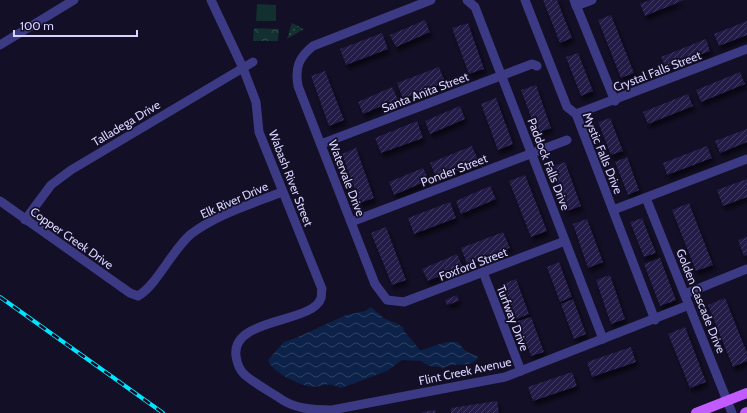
<svg xmlns="http://www.w3.org/2000/svg" width="747" height="413" font-family="Cabin,sans-serif">
	<style>
		.grass { fill: url(#grass-dots) }
		.forest { fill: url(#forest-crowns) }
		.pitch { fill: #12302f }
		.water { fill: url(#water-waves) }
		.building { fill: url(#building-hatch); filter: url(#shadow) }
		.lines { fill: none; stroke-linecap: round; stroke-linejoin: round }
		.minor { stroke: #3d3a85; stroke-width: 9 }
		.major { stroke: #c25bff; stroke-width: 10 }
		.rail-casing { stroke: #00e5ff; stroke-width: 4 }
		.rail { stroke: #130f26; stroke-width: 2.5; stroke-dasharray: 8; stroke-linecap: butt }
		.labels { text-anchor: middle; dominant-baseline: central; stroke-width: 3.5; stroke-linejoin: round; paint-order: stroke }
		.street-label { font-size: 12px; fill: #d9d4ff; stroke: #130f26 }
	</style>
	<defs>
		<pattern id="grass-dots" width="8" height="8" patternUnits="userSpaceOnUse"><rect width="8" height="8" fill="#12302f"/><path d="M2 2h.1M6 6h.1" fill="none" stroke="#344d4e" stroke-width="1.8" stroke-linecap="round"/></pattern>
		<pattern id="forest-crowns" width="20" height="18" patternUnits="userSpaceOnUse"><rect width="20" height="18" fill="#12302f"/><path d="M2 6a3 3 0 1 1 6 0M12 15a3 3 0 1 1 6 0" fill="none" stroke="#344d4e"/></pattern>
		<pattern id="water-waves" width="16" height="10" patternUnits="userSpaceOnUse"><rect width="16" height="10" fill="#0c2248"/><path d="M0 5q4-4 8 0t8 0" fill="none" stroke="#2f4163"/></pattern>
		<pattern id="building-hatch" width="6" height="6" patternUnits="userSpaceOnUse"><rect width="6" height="6" fill="#241b47"/><path d="M-1 1l2-2M0 6l6-6M5 7l2-2" fill="none" stroke="#433b63"/></pattern>
		<filter id="shadow"><feDropShadow dx="2.5" dy="4.5" stdDeviation="2" flood-color="#0009"/></filter>
	</defs>
	<rect width="100%" height="100%" fill="#130f26"/>
	<path class="grass" d="M292,23L304,29L287,39Z"/>
	<path class="forest" d="M254,28L279,29L278,41H253Z"/>
	<path class="pitch" d="M257,4L276,5V21H256Z"/>
	<path class="water" d="M371,307L385,319L396,323L403,327L404,331L420,350C425,350 446,340 456,342C461,344 463,350 468,352C470,354 474,354 477,356L478,358C469,370 451,360 443,369L440,367L429,366L421,361L402,360L387,371L341,388C323,380 323,389 308,386C297,384 271,371 268,360L284,342L298,337L346,315L365,311Z"/>
	<g class="building">
		<path d="M543,0H557L572,38L560,43Z"/>
		<path d="M650,0H684L645,16L640,4Z"/>
		<path d="M611,15L634,73L621,78L598,20Z"/>
		<path d="M425,20L430,32L396,47L390,35Z"/>
		<path d="M747,21V35L719,46L714,34Z"/>
		<path d="M468,23L484,69L469,74L452,28Z"/>
		<path d="M382,33L388,49L346,65L340,49Z"/>
		<path d="M706,39L710,51L666,68L661,57Z"/>
		<path d="M578,53L593,91L581,96L566,57Z"/>
		<path d="M439,67L445,82L403,99L397,83Z"/>
		<path d="M325,71L344,120L329,126L311,76Z"/>
		<path d="M740,72L745,84L701,102L696,90Z"/>
		<path d="M536,85L551,128L537,133L521,90Z"/>
		<path d="M392,87L398,99L363,114L358,102Z"/>
		<path d="M688,94L693,106L648,124L643,112Z"/>
		<path d="M496,98L513,144L498,150L481,104Z"/>
		<path d="M460,106L465,119L430,134L425,121Z"/>
		<path d="M610,118L623,151L611,155L598,122Z"/>
		<path d="M417,121L423,138L381,153L375,138Z"/>
		<path d="M747,129V142L720,153L715,141Z"/>
		<path d="M472,146L479,162L437,179L430,163Z"/>
		<path d="M707,146L712,158L667,175L663,163Z"/>
		<path d="M356,148L374,198L360,203L342,154Z"/>
		<path d="M627,157L639,190L628,195L615,162Z"/>
		<path d="M565,162L581,206L567,211L551,167Z"/>
		<path d="M423,168L429,180L394,195L389,182Z"/>
		<path d="M525,175L547,231L531,237L509,181Z"/>
		<path d="M747,179V197L723,206L717,190Z"/>
		<path d="M490,186L496,199L461,214L456,201Z"/>
		<path d="M450,202L456,218L414,234L408,218Z"/>
		<path d="M689,203L713,265L696,271L672,210Z"/>
		<path d="M642,218L656,253L644,257L630,222Z"/>
		<path d="M587,219L603,262L588,268L573,224Z"/>
		<path d="M386,227L406,280L392,285L371,233Z"/>
		<path d="M503,232L510,248L467,264L461,248Z"/>
		<path d="M747,237V255L744,256L738,240Z"/>
		<path d="M457,254L462,266L428,281L422,269Z"/>
		<path d="M660,258L676,300L660,306L644,264Z"/>
		<path d="M559,262L572,297L560,302L547,267Z"/>
		<path d="M610,275L625,319L611,324L596,280Z"/>
		<path d="M516,279L529,314L517,319L503,284Z"/>
		<path d="M457,295L459,301L447,305L445,300Z"/>
		<path d="M725,298L747,353V361L733,367L708,305Z"/>
		<path d="M573,299L586,334L574,339L561,304Z"/>
		<path d="M531,317L544,352L531,356L518,321Z"/>
		<path d="M685,327L706,382L690,388L668,334Z"/>
		<path d="M631,347L636,362L592,377L587,362Z"/>
		<path d="M572,372L577,386L533,401L528,387Z"/>
		<path d="M497,401L499,413H451V408Z"/>
		<path d="M435,410L436,413H422V412Z"/>
	</g>
	<g class="lines">
		<g class="minor">
			<path d="M211,0L243,68L256,102L259,132L322,289C321,292 322,295 321,298C313,324 231,317 236,356C237,363 239,370 245,375C254,383 267,390 278,397C294,409 312,410 332,410L505,377L689,305"/>
			<path d="M431,0L313,46C298,58 295,68 298,86L375,284L387,300L404,302L565,241"/>
			<path d="M467,0L475,7L603,339"/>
			<path d="M525,0L567,107L576,114L655,320"/>
			<path d="M574,0L615,101"/>
			<path d="M576,6L592,0"/>
			<path d="M0,45L74,0"/>
			<path d="M576,114L747,49"/>
			<path d="M321,144L532,64L537,66"/>
			<path d="M646,198L732,413"/>
			<path d="M0,201L130,293L138,296C157,285 172,250 191,234C217,214 252,204 282,192"/>
			<path d="M613,210L747,159"/>
			<path d="M25,220L51,185L71,170L253,62"/>
			<path d="M351,222L567,140"/>
			<path d="M483,272L521,371"/>
			<path d="M685,294L747,269"/>
		</g>
		<g class="major">
			<path d="M696,413L747,393"/>
			<path d="M745,413L747,412"/>
		</g>
		<defs>
			<path id="rail" d="M0,297L163,413"/>
		</defs>
		<use href="#rail" class="rail-casing"/>
		<use href="#rail" class="rail"/>
	</g>
	<g class="labels">
		<g class="street-label">
			<text transform="translate(657 71) rotate(-21)">Crystal Falls Street</text>
			<text transform="translate(425 92) rotate(-21)">Santa Anita Street</text>
			<text transform="translate(126 123) rotate(-31)">Talladega Drive</text>
			<text transform="translate(603 153) rotate(68)">Mystic Falls Drive</text>
			<text transform="translate(549 164) rotate(69)">Paddock Falls Drive</text>
			<text transform="translate(454 170) rotate(-21)">Ponder Street</text>
			<text transform="translate(291 178) rotate(69)">Wabash River Street</text>
			<text transform="translate(347 178) rotate(69)">Watervale Drive</text>
			<text transform="translate(234 200) rotate(-24)">Elk River Drive</text>
			<text transform="translate(72 238) rotate(35)">Copper Creek Drive</text>
			<text transform="translate(473 264) rotate(-21)">Foxford Street</text>
			<text transform="translate(701 301) rotate(68)">Golden Cascade Drive</text>
			<text transform="translate(513 318) rotate(69)">Turfway Drive</text>
			<text transform="translate(465 371) rotate(-12)">Flint Creek Avenue</text>
		</g>
	</g>
	<path d="M14 30v6h123v-6" fill="none" stroke="#d9d4ff" stroke-width="2"/>
	<text x="20" y="30" font-size="12" fill="#d9d4ff" stroke="#130f26" stroke-width="3" paint-order="stroke">100 m</text>
</svg>
